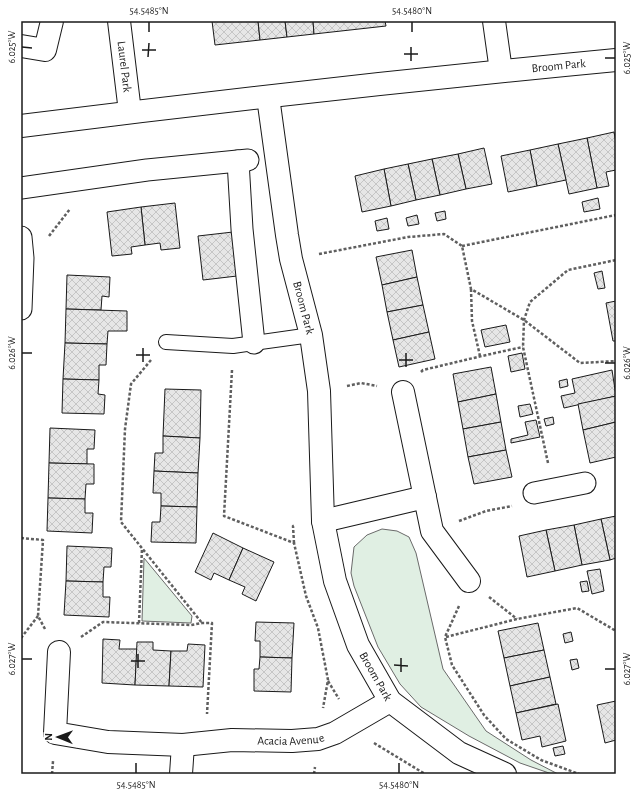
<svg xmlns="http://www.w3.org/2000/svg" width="637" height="795" font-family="'Alegreya Sans',sans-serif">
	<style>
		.green { fill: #e0efe3; stroke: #6a6a6a }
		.building { fill: url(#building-cross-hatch); stroke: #1a1a1a }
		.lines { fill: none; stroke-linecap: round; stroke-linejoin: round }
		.service-casing { stroke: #1a1a1a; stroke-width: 16 }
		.pedestrian-casing { stroke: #1a1a1a; stroke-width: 23 }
		.minor-casing { stroke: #1a1a1a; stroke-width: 24 }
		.path { stroke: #5f5f5f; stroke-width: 2.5; stroke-dasharray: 3 2; stroke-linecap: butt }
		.service { stroke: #fff; stroke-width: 14 }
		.pedestrian { stroke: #fff; stroke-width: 21 }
		.minor { stroke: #fff; stroke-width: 22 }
		.ticks { fill: none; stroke: #1a1a1a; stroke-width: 1.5 }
		.labels { text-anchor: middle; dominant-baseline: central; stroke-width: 3; stroke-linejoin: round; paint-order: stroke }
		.street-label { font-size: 12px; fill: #1a1a1a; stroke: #fff }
		.neatline { fill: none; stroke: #1a1a1a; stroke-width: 1.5 }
		.ticks-label { font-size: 10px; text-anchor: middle; fill: #1a1a1a }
	</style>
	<defs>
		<pattern id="building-cross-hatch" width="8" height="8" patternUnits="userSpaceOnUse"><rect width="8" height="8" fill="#e6e6e6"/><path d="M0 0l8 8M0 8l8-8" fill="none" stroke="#c5c5c5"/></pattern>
	</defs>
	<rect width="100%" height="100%" fill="#fff"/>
	<g class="green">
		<path d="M382,529L397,531L409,537L416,553L443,669L486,731L531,760L558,774H552L520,763L469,736L421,707L400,684L378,647L354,586L351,573L354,547L367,535Z"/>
		<path d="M144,558L192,616L191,623L142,621Z"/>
	</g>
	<g class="building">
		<path d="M212,21H258L260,40L215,45Z"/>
		<path d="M258,21H285L287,37L260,40Z"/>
		<path d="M285,21H313L314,34L287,37Z"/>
		<path d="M313,21H385L386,26L314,34Z"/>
		<path d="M614,132L616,143V170L606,172L609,186L597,188L587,138Z"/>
		<path d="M587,138L597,188L569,194L558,144Z"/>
		<path d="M558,144L566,180L537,186L530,150Z"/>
		<path d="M484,148L492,184L466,189L458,154Z"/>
		<path d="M530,150L537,186L508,192L501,156Z"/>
		<path d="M458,154L466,189L440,195L432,159Z"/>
		<path d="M432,159L440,195L416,200L408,164Z"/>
		<path d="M408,164L416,200L391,206L384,169Z"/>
		<path d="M384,169L391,206L362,212L355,176Z"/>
		<path d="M598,198L600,209L584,212L582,202Z"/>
		<path d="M175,203L180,248L161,250L160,243L145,245L141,207Z"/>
		<path d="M141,207L145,245L131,247L132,254L112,256L107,212Z"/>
		<path d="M445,211L446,219L437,221L435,213Z"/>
		<path d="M417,215L419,224L408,226L406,218Z"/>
		<path d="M387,218L389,229L377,231L375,221Z"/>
		<path d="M233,232L237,276L203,280L198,236Z"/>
		<path d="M412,250L417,277L382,285L376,257Z"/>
		<path d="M602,271L605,288L598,289L594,273Z"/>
		<path d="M67,275L110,277L109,297L102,296L101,310L66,309Z"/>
		<path d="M417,277L423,305L387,312L382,285Z"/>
		<path d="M616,301V341H613L606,303Z"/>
		<path d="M423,305L429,332L393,340L387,312Z"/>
		<path d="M66,309L127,311V331H108L107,344L65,343Z"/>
		<path d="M506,325L510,342L485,347L481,330Z"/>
		<path d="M429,332L435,359L399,367L393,340Z"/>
		<path d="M65,343L107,344L106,365H99V380L63,379Z"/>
		<path d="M522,353L525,369L511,372L508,356Z"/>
		<path d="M491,367L496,394L458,402L453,374Z"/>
		<path d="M612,370L616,396L564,408L561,396L575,393L572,379Z"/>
		<path d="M63,379L99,380L98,394L105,395L104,414L62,413Z"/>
		<path d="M567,379L568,386L560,388L559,381Z"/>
		<path d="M165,389L201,390L200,438L163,436Z"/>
		<path d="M496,394L501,422L463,429L458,402Z"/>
		<path d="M616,396V422L583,430L578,404Z"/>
		<path d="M530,404L533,414L520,417L518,406Z"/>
		<path d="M553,417L554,424L546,426L544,419Z"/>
		<path d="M536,420L540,437L511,443V439L528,435L525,422Z"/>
		<path d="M501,422L506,450L468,457L463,429Z"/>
		<path d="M616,422V457L590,463L583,430Z"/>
		<path d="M50,428L95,430L94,449H87V464L49,463Z"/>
		<path d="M163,436L200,438L198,473L154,471L155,453H163Z"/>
		<path d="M506,450L512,477L474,484L468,457Z"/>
		<path d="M49,463L94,464V484H86L85,499L48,498Z"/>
		<path d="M154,471L198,473L197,507L161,506V493H153Z"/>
		<path d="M48,498L85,499V513H93L92,533L47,531Z"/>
		<path d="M161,506L197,507L196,543L151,542L152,522H160Z"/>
		<path d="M616,516V558L610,560L601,519Z"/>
		<path d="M601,519L610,560L582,565L574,525Z"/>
		<path d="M574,525L582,565L555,571L546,530Z"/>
		<path d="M546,530L555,571L527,577L519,536Z"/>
		<path d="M213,533L243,548L229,580L214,573L211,580L195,572Z"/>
		<path d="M67,546L112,548L111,567H104L103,582L66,581Z"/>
		<path d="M243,548L274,562L256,601L242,594L245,587L229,580Z"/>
		<path d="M600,569L604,591L592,594L587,571Z"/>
		<path d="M66,581L103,582V597H110L109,617L64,615Z"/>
		<path d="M587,581L589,591L582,592L580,582Z"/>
		<path d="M256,622L294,623L292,658L260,657V641H255Z"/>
		<path d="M538,623L544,650L504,658L498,631Z"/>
		<path d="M571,632L573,641L565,643L563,634Z"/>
		<path d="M103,639L120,640L119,649H137L135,685L102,683Z"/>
		<path d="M137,642H153V650L171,651L169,686L135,685Z"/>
		<path d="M188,644L205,645L203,687L169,686L171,651H187Z"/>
		<path d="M544,650L550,677L510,686L504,658Z"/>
		<path d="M260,657L292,658L291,692L254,691V669H259Z"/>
		<path d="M577,659L579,668L572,670L570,660Z"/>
		<path d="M550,677L556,704L516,713L510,686Z"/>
		<path d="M616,701V740L605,743L597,705Z"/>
		<path d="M558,704L566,741L542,747L540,736L522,740L516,713Z"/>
		<path d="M563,746L565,754L555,756L553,748Z"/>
	</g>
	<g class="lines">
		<defs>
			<path id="service" d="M166,342L233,346L311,335"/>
			<g id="pedestrian">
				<path d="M238,161L242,229L254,343"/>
				<path d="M21,188L147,170L248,160"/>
				<path d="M21,237L23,258L21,309"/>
				<path d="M534,493L585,483"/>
			</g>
			<g id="minor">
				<path id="s1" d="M119,21L130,112"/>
				<path d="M494,21L501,71"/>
				<path d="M21,46L45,50L52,21"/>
				<path id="s2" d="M268,97L287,235L291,259L311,335L319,391L323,521L335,581L358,645L390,701L459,753L505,774"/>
				<path id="s3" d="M21,126C219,101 417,79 616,60"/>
				<path d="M403,392L432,531L469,581"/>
				<path d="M323,521L425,497"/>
				<path id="s4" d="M59,652L55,733L108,742L183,745L232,740L292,741L318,739L335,733L390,701"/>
				<path d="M181,774L183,745"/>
			</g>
		</defs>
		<use href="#service" class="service-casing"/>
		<use href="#pedestrian" class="pedestrian-casing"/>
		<use href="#minor" class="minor-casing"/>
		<g class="path">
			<path d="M49,236L70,209"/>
			<path d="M462,246L616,215"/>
			<path d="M319,254L408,237L444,234L462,246L471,289L524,320L580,363L616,361"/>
			<path d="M471,289L472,321L480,356"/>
			<path d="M151,360L131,384L125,429L121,522L202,623"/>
			<path d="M232,370L224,516L294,543L306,596L318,628L328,680L323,708"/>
			<path d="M421,372L423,370C457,362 489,354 523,347"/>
			<path d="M347,386L361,383L377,386"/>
			<path d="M548,463L523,347L524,320L530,302L568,270L616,260"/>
			<path d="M459,521L486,511L512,506"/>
			<path d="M21,538L43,540L38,616L45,629"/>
			<path d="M294,543L293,526L295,525"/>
			<path d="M489,597L517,619"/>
			<path d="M459,606L445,637L452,665L484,715L506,739L541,760L579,774"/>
			<path d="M139,623L142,548"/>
			<path d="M81,637L103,622L191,625L202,623H212L207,714"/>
			<path d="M446,637L517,619L577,608L616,631"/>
			<path d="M21,638L38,616"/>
			<path d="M328,681L339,699"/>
			<path d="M374,743L425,774"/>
			<path d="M52,774L53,761"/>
			<path d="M314,774L315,767"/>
		</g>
		<use href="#service" class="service"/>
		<use href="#pedestrian" class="pedestrian"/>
		<use href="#minor" class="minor"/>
	</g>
	<path class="ticks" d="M149,32V22M412,32V22M22,47L32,48M142,50H156M404,54H418M148,57L149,43M605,58H615M411,61V47M22,353H32M136,355H150M399,360H413M143,362V348M605,363H615M406,367V353M22,659H32M131,661H145M394,665L408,666M138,668V654M605,669H615M401,672V658M136,773V763M399,773V763"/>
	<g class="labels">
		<g class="street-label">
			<text stroke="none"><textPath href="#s3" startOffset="541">Broom Park</textPath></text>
			<text stroke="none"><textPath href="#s1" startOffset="46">Laurel Park</textPath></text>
			<text stroke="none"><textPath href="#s2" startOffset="214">Broom Park</textPath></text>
			<text stroke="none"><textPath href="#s2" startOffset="594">Broom Park</textPath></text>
			<text stroke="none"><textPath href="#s4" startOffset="318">Acacia Avenue</textPath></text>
		</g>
	</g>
	<rect width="637" height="795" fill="none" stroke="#ffffff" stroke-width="44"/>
	<g transform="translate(58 737) rotate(271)" stroke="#ffffff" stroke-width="3" paint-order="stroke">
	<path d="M0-3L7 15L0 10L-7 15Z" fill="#1a1a1a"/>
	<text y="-6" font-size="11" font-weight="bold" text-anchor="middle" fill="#1a1a1a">N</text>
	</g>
	<rect x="22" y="22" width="593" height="751" class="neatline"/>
	<g class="ticks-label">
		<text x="149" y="14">54.5485°N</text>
		<text x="412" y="14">54.5480°N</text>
		<text transform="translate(11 47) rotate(-90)" y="4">6.025°W</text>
		<text transform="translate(626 58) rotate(-90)" y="4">6.025°W</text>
		<text transform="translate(11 353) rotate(-90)" y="4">6.026°W</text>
		<text transform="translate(626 363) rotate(-90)" y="4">6.026°W</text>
		<text transform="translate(11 659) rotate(-90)" y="4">6.027°W</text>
		<text transform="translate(626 669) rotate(-90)" y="4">6.027°W</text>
		<text x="136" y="788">54.5485°N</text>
		<text x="399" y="788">54.5480°N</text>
	</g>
</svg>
